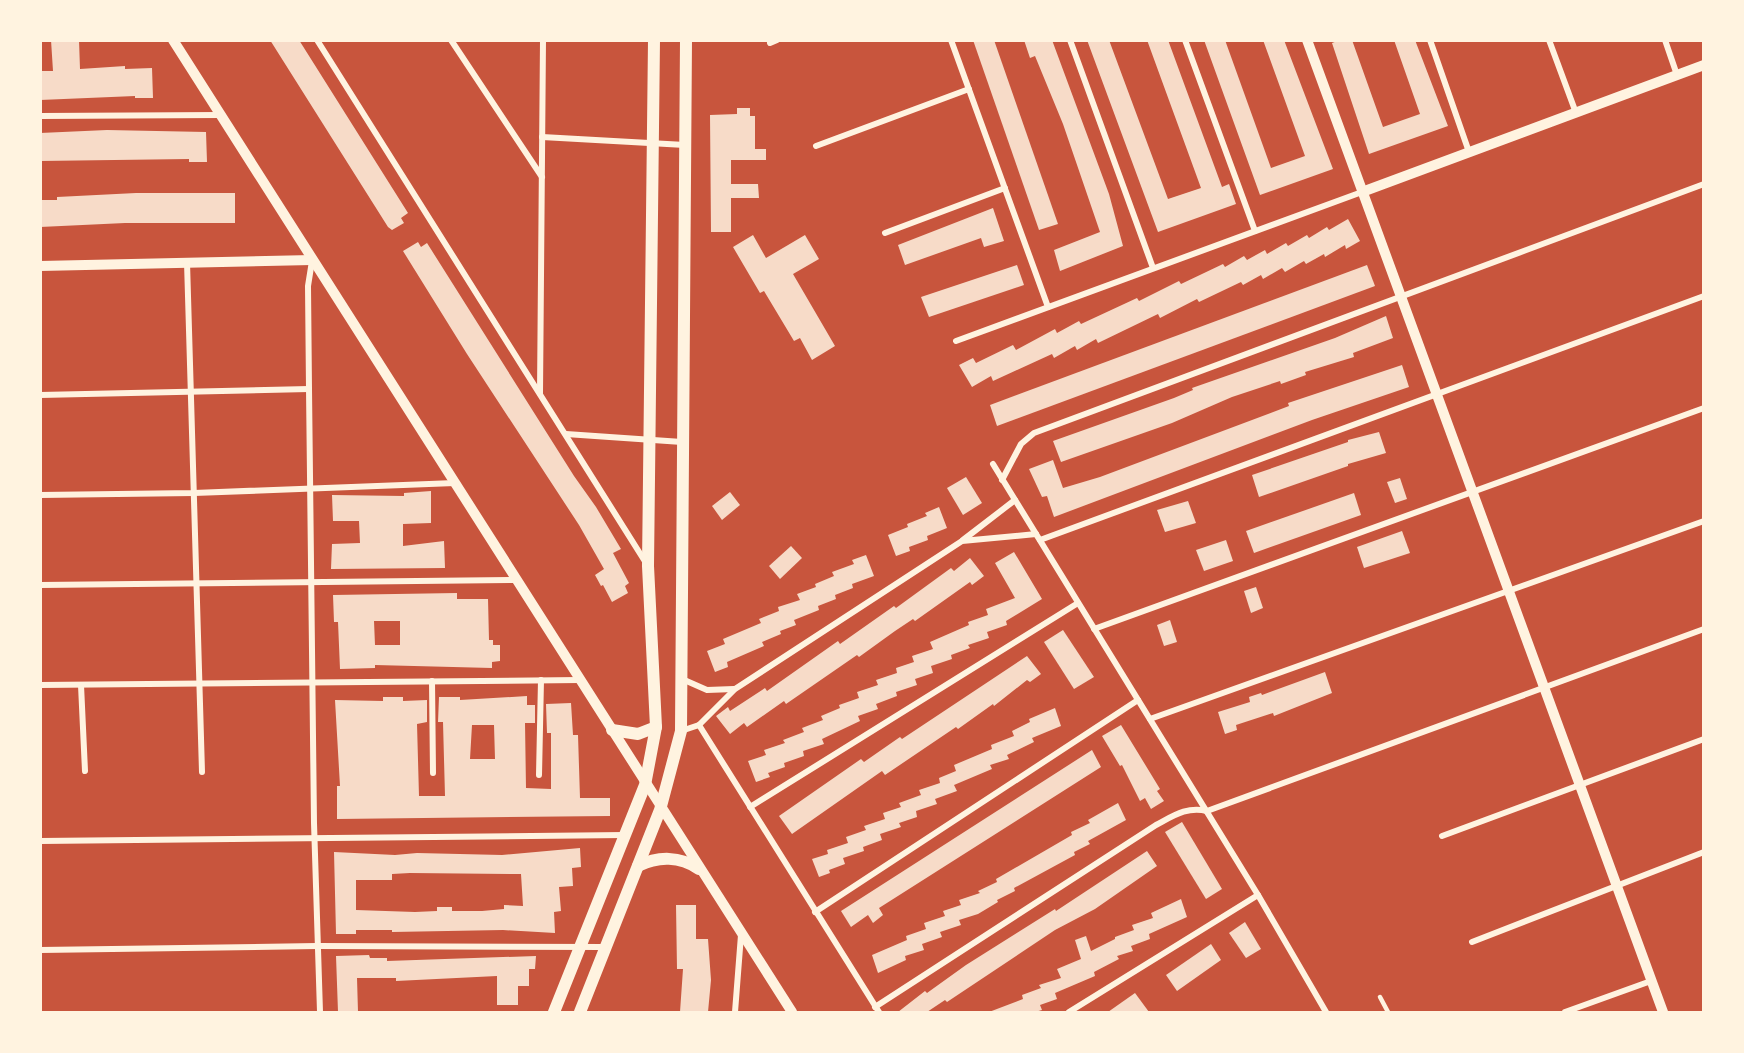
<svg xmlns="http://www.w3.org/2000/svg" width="1744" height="1053" font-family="Rubik,sans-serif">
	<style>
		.building { fill: #f7dbc8; fill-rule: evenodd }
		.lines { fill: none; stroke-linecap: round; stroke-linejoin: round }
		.service { stroke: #fff3e0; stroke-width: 4.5 }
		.minor { stroke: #fff3e0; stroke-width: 6 }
		.tertiary { stroke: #fff3e0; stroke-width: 10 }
		.secondary { stroke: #fff3e0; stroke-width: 12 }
	</style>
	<rect width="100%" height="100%" fill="#c8553d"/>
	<g class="building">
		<path d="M51,40H79L80,69L125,66V69L152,68L153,98H135V96L40,100V71H53Z"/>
		<path d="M270,40H299L408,213L401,218L404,223L392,230L388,227Z"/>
		<path d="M973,40H994L1058,224L1039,230Z"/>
		<path d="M1024,40H1052L1109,194L1123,246L1060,271L1054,250L1100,232L1063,124L1035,56L1030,58Z"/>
		<path d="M1087,40H1109L1168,199L1201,188L1147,40H1168L1222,187L1229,184L1236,204L1158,232Z"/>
		<path d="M1204,40H1225L1271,168L1305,156L1263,40H1284L1333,169L1260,195Z"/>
		<path d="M1340,40H1352L1383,127L1420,114L1394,40H1415L1448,126L1369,154L1332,43Z"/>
		<path d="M737,108H750V116H755V149H766V160H731V184H758L759,198H731V232H711L710,115L737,114Z"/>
		<path d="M107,130L206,132L207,162H189V159L40,161V133Z"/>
		<path d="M136,193H235V223H125L40,227V200H57V197Z"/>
		<path d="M993,208L1004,241L984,247L981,238L905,265L898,245Z"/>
		<path d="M1348,219L1360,241L1346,249L1345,245L1325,257L1324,254L1306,264L1304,261L1285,272L1282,268L1263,279L1261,275L1243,285L1241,282L1199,302L1197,299L1160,318L1158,314L1098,343L1096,339L1077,350L1075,346L1054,358L1052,354L993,381L991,376L972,387L959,365L973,358L976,363L1013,345L1016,350L1055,329L1057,333L1079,321L1081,324L1137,298L1139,301L1179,281L1181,284L1223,264L1225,267L1244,256L1247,260L1265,250L1267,254L1286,243L1288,246L1307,235L1309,238L1327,227L1329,230Z"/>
		<path d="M753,235L766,258L805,235L819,259L793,274L835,346L812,360L800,338L794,341L764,291L760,293L733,247Z"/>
		<path d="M418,242L421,247L427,243L574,476L596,507L621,549L613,553L629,583L625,586L628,593L612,602L603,585L601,586L595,575L604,569L579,525L467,354L403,251Z"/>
		<path d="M1017,265L1024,285L929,317L921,297Z"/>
		<path d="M1367,265L1375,286L997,426L990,405Z"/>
		<path d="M1386,316L1393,338L1353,353L1354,357L1305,372L1306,375L1281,384L1280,381L1232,397L1172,423L1061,462L1053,441L1174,398L1193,390L1192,388L1335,338Z"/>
		<path d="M1402,365L1409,387L1312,420L1054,517L1047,496L1042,497L1029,469L1053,460L1063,488L1100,477L1289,406L1288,403Z"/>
		<path d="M1379,432L1386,453L1348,464V466L1259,497L1252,475L1348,442V440Z"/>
		<path d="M966,477L982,503L963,515L947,488Z"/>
		<path d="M1400,478L1407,499L1395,503L1387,482Z"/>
		<path d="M431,491V523L403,524V546L444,541L445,568L331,569L332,544L360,543L359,521H333L332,495L404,496V493Z"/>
		<path d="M730,492L740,505L722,520L712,506Z"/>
		<path d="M1354,493L1361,515L1254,553L1246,531Z"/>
		<path d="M1188,501L1196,523L1165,532L1157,510Z"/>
		<path d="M939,507L947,528L927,536L928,540L909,547L910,551L896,556L888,535L908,527L907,524L927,516L925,513Z"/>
		<path d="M1402,531L1410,553L1364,568L1357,547Z"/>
		<path d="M1226,540L1233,561L1204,571L1196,550Z"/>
		<path d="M791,546L802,558L780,579L769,566Z"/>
		<path d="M1014,552L1042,599L1006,621L1007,625L987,632L989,638L968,645L970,648L951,655L952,659L931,666L933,673L915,679L917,685L896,692L897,696L876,704L878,709L858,716L860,721L822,739L824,744L803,751L804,756L784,763L785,767L768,773L770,777L756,782L748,761L766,755L764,750L785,743L783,740L804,732L802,728L823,720L821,716L840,708L839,705L859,698L857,692L878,685L876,680L897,673L896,668L914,662L912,656L933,649L930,642L969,625L968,622L988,615L986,609L1015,598L995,563Z"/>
		<path d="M866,555L874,576L852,584L853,588L835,595L836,599L818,606L819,610L794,620L796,625L780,631L781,634L762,642L764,646L727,662L728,667L715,672L707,651L725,644L723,639L761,623L759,619L779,611L778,607L800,600L797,594L816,587L815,584L834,576L832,572L854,564L852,560Z"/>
		<path d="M970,558L984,576L972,585L970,582L915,621L913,619L895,631L859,657L857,655L786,704L784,701L747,727L744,723L730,734L716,716L728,707L730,711L765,688L767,691L838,641L840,644L894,606L896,608L951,568L954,571Z"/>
		<path d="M1256,587L1263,608L1251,613L1244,591Z"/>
		<path d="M457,593V599H488L489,640H493V645H500V661L492,662V668L375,665V668L340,669L338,622H334L333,595ZM374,621H400V645H375Z"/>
		<path d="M1170,620L1177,642L1164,646L1157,625Z"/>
		<path d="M1063,630L1094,677L1074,689L1044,642Z"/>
		<path d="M1027,656L1041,674L1030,682L1027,680L994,706L993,704L958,729L956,727L885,775L882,771L792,834L779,816L861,759L864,762L900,737L902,739Z"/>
		<path d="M1325,672L1332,693L1274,716L1273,713L1236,725L1237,730L1225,734L1218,712L1250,702L1249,697L1261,693L1262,695Z"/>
		<path d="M527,696V705H535V723H525L526,788L551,789V733H547L546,704L571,703L573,735H578L580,798H610V816L337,819V786H340L335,700L383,701V697H403V701L427,700V722L417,724L419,796H445L443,722H438L439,697H460V700ZM472,725H494L495,759H470Z"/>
		<path d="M1055,708L1061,726L1032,738L1034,742L1007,755L1009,759L990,765L992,769L954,785L957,791L935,799L937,804L916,811L917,817L899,823L901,827L880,834L882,840L863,847L864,851L843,858L845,864L829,870L830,873L819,877L812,859L828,854L827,850L848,843L846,837L866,830L864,826L885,819L883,813L901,807L899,803L921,795L919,790L940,783L939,778L956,771L954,765L992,749L991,745L1014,736L1012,731L1030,722L1029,719Z"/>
		<path d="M1121,725L1160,789L1157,791L1164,801L1151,809L1145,798L1140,801L1122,765L1120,766L1102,736Z"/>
		<path d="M1092,750L1101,767L879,908L883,915L873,923L868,915L851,927L841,911Z"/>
		<path d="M1118,803L1126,820L1088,841L1090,844L1074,852L1075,855L1014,888L1015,891L997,900L998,902L978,914L959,920L961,925L940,932L942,937L922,944L924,950L905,956L906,960L878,973L872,955L907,940L906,936L926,929L924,923L945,916L943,911L961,905L959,900L980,893L978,891L997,882L996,879L1072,835L1071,832L1090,823L1088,820Z"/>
		<path d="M1182,822L1222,889L1206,899L1165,832Z"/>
		<path d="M580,848L581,867L572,868L573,886L559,887L561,911L554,912L555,933L503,930L392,932V930H356V934H336L334,852L395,855L417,853L502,855ZM410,873L521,874L523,906L504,905V909L482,911H452V907H437V911L415,912L356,910V880H392V874Z"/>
		<path d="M1147,851L1157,866L1095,909L1055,930L947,1002L945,1000L927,1012H898L925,991L927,993L966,965L1055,909L1056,911Z"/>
		<path d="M1181,899L1187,917L1149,934L1150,939L1131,946L1133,951L1117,956L1119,959L1094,972L1095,976L1055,993L1057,999L1040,1005L1042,1010L1035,1012H989L1023,999L1022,995L1041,988L1039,985L1061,978L1057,969L1081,959L1075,940L1086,936L1091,951L1115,939V937L1134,930L1132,925L1153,918L1151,913Z"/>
		<path d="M676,905H696V939H708L711,980L708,1012H680L683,969H677Z"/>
		<path d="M1245,922L1261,949L1246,958L1229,933Z"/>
		<path d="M1211,944L1221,960L1177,991L1166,975Z"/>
		<path d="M369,955L370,958H387V961L536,956L535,969H529V986H518V1005H497V976L396,981V978H357L358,1012H338L336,956Z"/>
		<path d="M1135,993L1149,1012H1108Z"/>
	</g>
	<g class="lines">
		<path class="service" d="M1380,997L1388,1012"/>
		<g class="minor">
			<path d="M317,40L646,563"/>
			<path d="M451,40L542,177"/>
			<path d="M951,40L1048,307"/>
			<path d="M1070,40L1153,268"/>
			<path d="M1185,40L1255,231"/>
			<path d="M1430,40L1469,152"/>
			<path d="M1549,40L1576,113"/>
			<path d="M1665,40L1677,75"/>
			<path d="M770,43L777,40"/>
			<path d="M40,116L220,115"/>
			<path d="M542,137L685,145"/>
			<path d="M816,146L969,89"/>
			<path d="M885,233L1005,188"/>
			<path d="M312,261L308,286L309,389L314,823L320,1012"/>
			<path d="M187,262L202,772"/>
			<path d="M956,341L1362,192"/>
			<path d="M540,393L543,40"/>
			<path d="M40,395L309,389"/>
			<path d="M566,434L682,442"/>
			<path d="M993,464L1258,895L1326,1012"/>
			<path d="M1002,480L1021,444L1034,433L1704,184"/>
			<path d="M40,495L194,493L455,483"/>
			<path d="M963,540L1015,500"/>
			<path d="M1040,540L1704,296"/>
			<path d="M40,585L517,580"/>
			<path d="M1094,629L1704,408"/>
			<path d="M682,679L707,690L734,689"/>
			<path d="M432,681L433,773"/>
			<path d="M40,685L580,680"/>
			<path d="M81,685L85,771"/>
			<path d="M1150,719L1704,521"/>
			<path d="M699,725L879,1012"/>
			<path d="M681,731L699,725L735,689L962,541L1036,534"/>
			<path d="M539,775L541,680"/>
			<path d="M750,807L1078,603"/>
			<path d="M1442,836L1704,739"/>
			<path d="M40,841L625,835"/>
			<path d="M815,912L1138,700"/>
			<path d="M1472,942L1704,852"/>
			<path d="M40,950L317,946L606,947"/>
			<path d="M875,1007L1156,825C1173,816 1187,806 1207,811L1704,629"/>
			<path d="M735,1012L741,935"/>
			<path d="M1069,1012L1258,895"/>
			<path d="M1565,1012L1651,981"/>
		</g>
		<g class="tertiary">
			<path d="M173,40L792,1012"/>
			<path d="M1307,40L1663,1012"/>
			<path d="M1362,192L1704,65"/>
			<path d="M40,266L312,260"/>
		</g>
		<g class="secondary">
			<path d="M612,730L638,734L656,727"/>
			<path d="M638,866C658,856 680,856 699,869"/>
			<path d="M554,1012L645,785L656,727L648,566L654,40"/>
			<path d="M580,1012L660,810L681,731L686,40"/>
		</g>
	</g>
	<rect width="1744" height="1053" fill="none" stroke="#fff3e0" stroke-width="84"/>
</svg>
